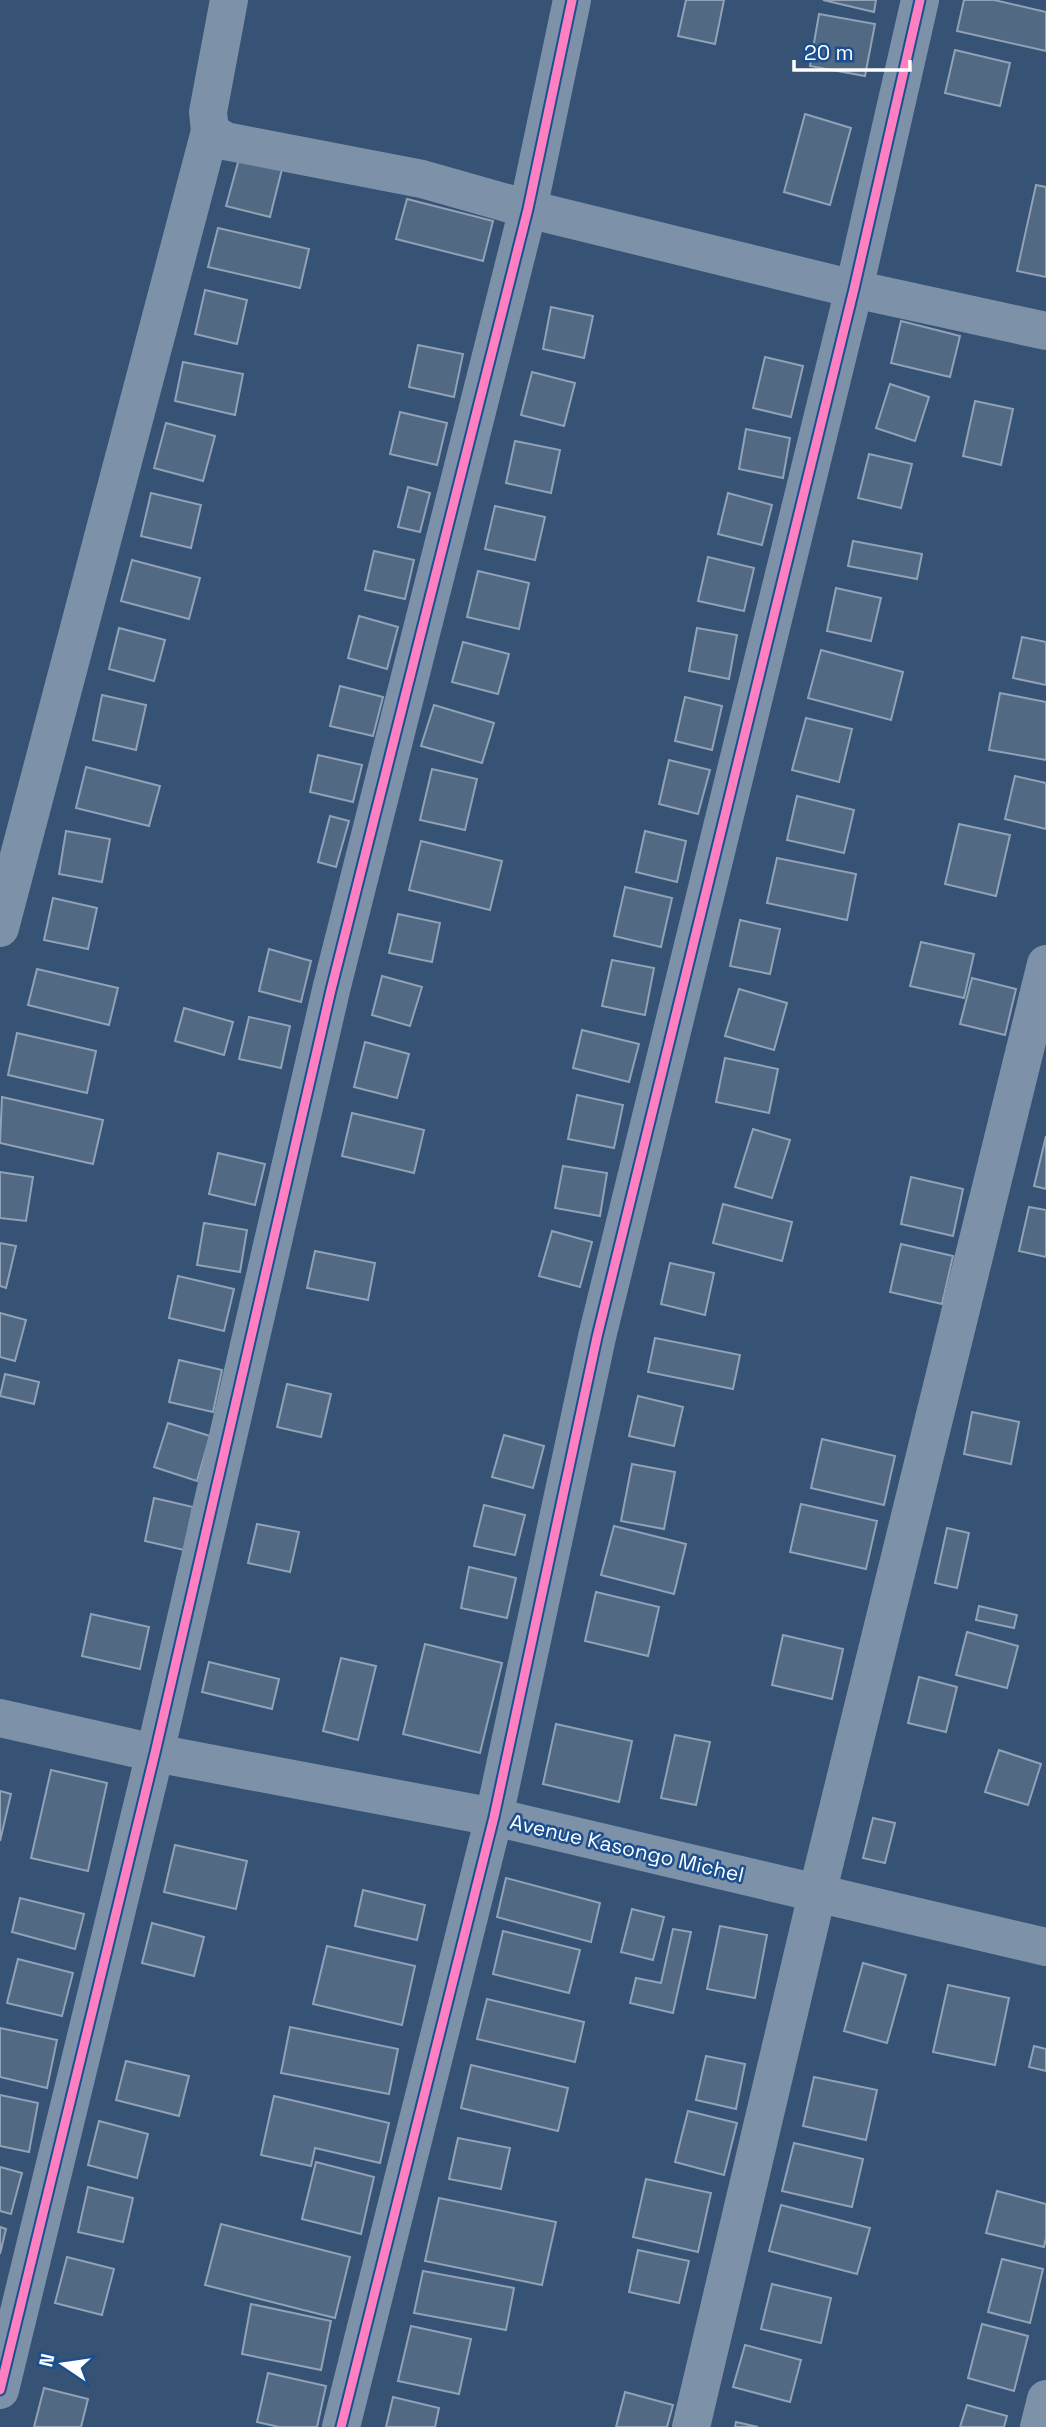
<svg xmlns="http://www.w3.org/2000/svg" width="1046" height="2427" font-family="'Space Grotesk',sans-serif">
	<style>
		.building { fill: #526984; stroke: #92a2b6; stroke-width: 2 }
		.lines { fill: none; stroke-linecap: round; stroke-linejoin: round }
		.street { stroke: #7d92a8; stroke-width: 38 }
		.cycleway-casing { stroke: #1b4f8f; stroke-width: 13 }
		.cycleway { stroke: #ff80c0; stroke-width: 9 }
		.labels { text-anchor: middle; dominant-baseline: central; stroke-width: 5; stroke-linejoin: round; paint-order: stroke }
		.street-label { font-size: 21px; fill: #fff; stroke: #1b4f8f }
	</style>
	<rect width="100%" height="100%" fill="#365274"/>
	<g class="building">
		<path d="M686,0H724L715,44L678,36Z"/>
		<path d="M823,0H876L874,12Z"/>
		<path d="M964,0H994L1046,12V51L957,31Z"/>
		<path d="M819,14L875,24L865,76L810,66Z"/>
		<path d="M955,50L1010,63L1000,106L945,93Z"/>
		<path d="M805,114L851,128L830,205L784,192Z"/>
		<path d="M239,159L282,169L270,217L226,206Z"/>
		<path d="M1036,185L1046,187V277L1017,271Z"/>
		<path d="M407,199L493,221L483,261L396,239Z"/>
		<path d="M218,228L309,249L300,288L208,267Z"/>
		<path d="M205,290L247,300L237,344L195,334Z"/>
		<path d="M551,307L593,316L584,358L543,349Z"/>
		<path d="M901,321L960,336L950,377L891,363Z"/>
		<path d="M418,345L463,354L454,397L409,387Z"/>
		<path d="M765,357L803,366L791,417L753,408Z"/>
		<path d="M183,362L243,374L235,415L175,401Z"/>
		<path d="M532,372L575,383L564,426L521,415Z"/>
		<path d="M890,384L929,397L915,441L876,428Z"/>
		<path d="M975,401L1013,409L1001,465L963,456Z"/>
		<path d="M400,412L447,423L437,465L390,454Z"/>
		<path d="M166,423L215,436L203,481L154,468Z"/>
		<path d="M746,429L790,438L783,478L739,469Z"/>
		<path d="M515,441L560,450L551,493L506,483Z"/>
		<path d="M869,454L912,464L901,508L858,498Z"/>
		<path d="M408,487L430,493L420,532L398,527Z"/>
		<path d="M151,493L201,505L191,548L141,536Z"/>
		<path d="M728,493L772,505L762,545L718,534Z"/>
		<path d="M495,506L545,517L535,560L485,549Z"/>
		<path d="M853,541L922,554L917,579L848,566Z"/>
		<path d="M374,551L414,560L405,599L365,590Z"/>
		<path d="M708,557L754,568L744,611L698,601Z"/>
		<path d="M132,560L200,578L189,619L121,601Z"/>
		<path d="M478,571L529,583L519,629L467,617Z"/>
		<path d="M836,588L881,598L871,641L827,631Z"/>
		<path d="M359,616L398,627L387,669L348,658Z"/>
		<path d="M119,628L165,640L154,681L109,669Z"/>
		<path d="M697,628L737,635L729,679L689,671Z"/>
		<path d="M1022,637L1046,642V685L1013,678Z"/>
		<path d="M463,642L509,654L498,694L452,682Z"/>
		<path d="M821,650L903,672L891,720L808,698Z"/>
		<path d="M340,686L383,697L373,736L330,726Z"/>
		<path d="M1000,693L1046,702V760L989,750Z"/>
		<path d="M102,695L146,705L136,750L93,740Z"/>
		<path d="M685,697L722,706L712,750L675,741Z"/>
		<path d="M434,705L494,723L482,763L421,746Z"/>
		<path d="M806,718L852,729L839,782L792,770Z"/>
		<path d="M318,755L362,765L353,802L310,792Z"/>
		<path d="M669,760L710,770L698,814L659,804Z"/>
		<path d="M86,767L160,786L149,826L76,808Z"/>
		<path d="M432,769L477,779L465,830L420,820Z"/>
		<path d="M1015,776L1046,783V829L1005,819Z"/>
		<path d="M797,796L854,810L844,853L787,840Z"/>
		<path d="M330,816L349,821L336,867L318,862Z"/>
		<path d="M959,824L1010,835L996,896L945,884Z"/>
		<path d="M66,831L110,839L102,882L59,874Z"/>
		<path d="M645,831L686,841L677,882L636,872Z"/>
		<path d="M421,841L502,861L490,910L409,890Z"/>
		<path d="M777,858L856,874L847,920L767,903Z"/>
		<path d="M625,887L672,898L661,947L614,936Z"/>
		<path d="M53,898L97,908L88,949L44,940Z"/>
		<path d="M398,914L440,923L432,962L389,953Z"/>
		<path d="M740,920L780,929L770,974L730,966Z"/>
		<path d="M921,942L974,954L964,998L910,986Z"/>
		<path d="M269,949L311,961L301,1002L259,991Z"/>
		<path d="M612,960L654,968L645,1015L602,1006Z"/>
		<path d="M37,969L118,988L109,1025L28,1005Z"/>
		<path d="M382,976L422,987L410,1026L372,1015Z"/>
		<path d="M972,978L1016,989L1005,1035L960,1024Z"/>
		<path d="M739,989L787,1003L774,1050L725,1036Z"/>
		<path d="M184,1008L233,1022L224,1055L175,1041Z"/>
		<path d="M249,1017L290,1026L281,1068L239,1059Z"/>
		<path d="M582,1030L639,1044L629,1082L573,1068Z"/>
		<path d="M17,1033L96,1051L87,1093L8,1075Z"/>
		<path d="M365,1042L409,1054L397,1098L354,1087Z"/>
		<path d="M725,1058L778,1069L769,1113L716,1102Z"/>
		<path d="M577,1095L623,1105L614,1148L568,1139Z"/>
		<path d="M2,1097L103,1120L93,1164L0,1143Z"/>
		<path d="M352,1113L424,1130L414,1173L342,1156Z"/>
		<path d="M753,1129L790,1140L772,1198L735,1187Z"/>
		<path d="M1046,1136V1189L1034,1186Z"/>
		<path d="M218,1153L265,1164L255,1205L209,1194Z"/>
		<path d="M563,1166L607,1173L600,1216L555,1208Z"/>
		<path d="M0,1172L33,1177L26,1221L0,1218Z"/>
		<path d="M911,1177L963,1189L953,1236L901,1224Z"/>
		<path d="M723,1204L792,1222L782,1261L713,1243Z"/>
		<path d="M1029,1207L1046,1210V1257L1019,1251Z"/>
		<path d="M204,1223L247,1230L240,1272L197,1265Z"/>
		<path d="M552,1231L592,1242L580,1287L539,1276Z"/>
		<path d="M0,1243L16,1246L6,1288L0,1286Z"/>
		<path d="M901,1244L953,1256L942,1304L890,1292Z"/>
		<path d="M315,1251L375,1263L368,1300L307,1288Z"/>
		<path d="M670,1263L714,1273L705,1315L661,1304Z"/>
		<path d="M178,1276L234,1289L224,1331L169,1318Z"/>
		<path d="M0,1313L26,1320L15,1361L0,1357Z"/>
		<path d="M655,1338L740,1355L733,1389L648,1372Z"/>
		<path d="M179,1360L222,1370L213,1412L169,1402Z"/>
		<path d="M5,1374L39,1382L34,1404L0,1396Z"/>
		<path d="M287,1384L331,1394L321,1437L277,1427Z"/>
		<path d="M638,1396L683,1407L674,1446L629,1436Z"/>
		<path d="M972,1412L1019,1422L1011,1464L964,1454Z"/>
		<path d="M168,1423L210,1436L197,1481L154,1467Z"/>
		<path d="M504,1435L544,1446L533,1488L492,1477Z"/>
		<path d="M822,1439L895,1456L884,1505L811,1488Z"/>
		<path d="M632,1464L675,1472L664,1529L621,1521Z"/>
		<path d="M154,1498L193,1507L184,1550L145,1541Z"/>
		<path d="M801,1504L877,1521L866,1569L790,1552Z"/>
		<path d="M484,1505L525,1515L515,1555L474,1546Z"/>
		<path d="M257,1524L299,1532L290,1572L248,1563Z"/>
		<path d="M614,1526L686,1544L674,1594L601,1575Z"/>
		<path d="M947,1528L969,1533L957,1588L935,1583Z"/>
		<path d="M469,1567L516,1578L507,1618L461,1608Z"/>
		<path d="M596,1592L659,1607L648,1656L585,1641Z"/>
		<path d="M979,1606L1017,1615L1014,1628L976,1620Z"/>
		<path d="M91,1614L149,1627L140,1669L82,1656Z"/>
		<path d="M967,1632L1018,1646L1007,1688L956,1675Z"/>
		<path d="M783,1635L843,1649L832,1699L772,1685Z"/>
		<path d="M425,1644L502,1663L480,1753L403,1734Z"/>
		<path d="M341,1658L376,1666L358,1740L323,1731Z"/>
		<path d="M209,1662L279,1679L272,1709L202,1692Z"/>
		<path d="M919,1677L957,1687L946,1732L908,1723Z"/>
		<path d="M556,1724L632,1741L619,1802L543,1784Z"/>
		<path d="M675,1735L710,1742L696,1805L661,1798Z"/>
		<path d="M999,1750L1041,1764L1028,1805L985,1792Z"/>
		<path d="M51,1770L107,1783L88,1871L31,1858Z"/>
		<path d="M0,1791L11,1794L0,1841Z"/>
		<path d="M873,1818L895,1823L885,1863L863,1858Z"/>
		<path d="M175,1845L247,1861L236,1909L164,1892Z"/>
		<path d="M506,1878L600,1903L591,1942L497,1917Z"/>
		<path d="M363,1890L425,1905L417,1940L355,1926Z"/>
		<path d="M20,1898L84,1914L75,1949L12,1932Z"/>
		<path d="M632,1909L664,1917L653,1960L621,1952Z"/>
		<path d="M152,1923L204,1937L194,1976L142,1963Z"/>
		<path d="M720,1926L767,1935L755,1998L707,1989Z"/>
		<path d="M673,1929L691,1932L673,2013L630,2003L636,1978L661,1983Z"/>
		<path d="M503,1931L580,1950L569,1993L493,1974Z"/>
		<path d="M327,1946L415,1966L402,2025L313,2004Z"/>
		<path d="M18,1959L73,1973L62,2016L7,2003Z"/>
		<path d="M863,1963L906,1975L887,2043L844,2031Z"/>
		<path d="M948,1985L1009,1998L995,2065L933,2052Z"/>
		<path d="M487,1999L584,2022L575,2062L477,2039Z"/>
		<path d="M290,2027L398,2049L389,2094L281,2073Z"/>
		<path d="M0,2028L57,2040L47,2088L0,2077Z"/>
		<path d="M1034,2046L1046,2049V2071L1029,2067Z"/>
		<path d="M706,2056L745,2064L736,2109L696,2100Z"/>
		<path d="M126,2061L189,2076L179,2116L116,2100Z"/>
		<path d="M471,2065L568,2088L558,2131L461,2108Z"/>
		<path d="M814,2077L877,2090L866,2140L803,2126Z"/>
		<path d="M0,2095L38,2103L29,2152L0,2146Z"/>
		<path d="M274,2096L389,2123L380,2163L315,2148L311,2166L261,2155Z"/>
		<path d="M688,2111L737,2123L724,2175L675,2162Z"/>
		<path d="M99,2121L148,2134L137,2178L88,2165Z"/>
		<path d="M458,2138L510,2148L501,2189L449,2179Z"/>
		<path d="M794,2143L863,2159L852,2207L782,2191Z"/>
		<path d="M316,2162L374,2177L361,2234L302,2219Z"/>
		<path d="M0,2167L22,2173L11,2214L0,2211Z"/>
		<path d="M646,2179L711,2193L698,2252L633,2237Z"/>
		<path d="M88,2187L133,2198L123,2242L78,2232Z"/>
		<path d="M997,2191L1046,2204V2238L1044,2247L986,2233Z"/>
		<path d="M439,2198L556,2222L542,2285L425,2261Z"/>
		<path d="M781,2205L870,2228L857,2274L769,2251Z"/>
		<path d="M221,2224L350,2257L335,2318L205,2285Z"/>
		<path d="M0,2227L6,2229L0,2254Z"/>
		<path d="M638,2250L689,2261L679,2303L629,2292Z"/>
		<path d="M67,2257L114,2269L102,2315L55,2303Z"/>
		<path d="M1002,2259L1043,2269L1030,2323L988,2312Z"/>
		<path d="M423,2271L514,2288L506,2330L414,2313Z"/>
		<path d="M772,2284L831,2298L821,2343L761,2329Z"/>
		<path d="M251,2304L331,2321L321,2370L242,2354Z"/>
		<path d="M982,2324L1028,2336L1014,2391L968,2378Z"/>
		<path d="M411,2326L471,2339L459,2394L398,2381Z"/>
		<path d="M745,2345L801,2360L790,2402L733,2387Z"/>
		<path d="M268,2373L326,2386L317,2427H279L257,2422Z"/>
		<path d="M44,2388L88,2399L81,2427H34Z"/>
		<path d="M625,2392L673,2405L667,2427H616Z"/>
		<path d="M393,2397L439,2408L435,2427H386Z"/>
		<path d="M967,2405L1007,2416L1004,2427H960Z"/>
		<path d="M736,2422L758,2427H735Z"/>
	</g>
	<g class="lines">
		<g class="street">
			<path d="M229,0L208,112L210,131L225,141L422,179L528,209L854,289L1046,331"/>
			<path d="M0,928L210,131"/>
			<path d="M0,1718L155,1753L494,1817L1046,1947"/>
			<path d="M0,2390L155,1753L331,990L528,209L572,0"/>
			<path d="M341,2427L494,1817L597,1337L854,289L920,0"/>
			<path d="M691,2427L817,1894L1046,964"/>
			<path d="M1039,2427L1046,2399"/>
		</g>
		<defs>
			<g id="cycleway">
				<path d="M0,2390L155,1753L331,990L528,209L572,0"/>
				<path d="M341,2427L494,1817L597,1337L854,289L920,0"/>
			</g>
		</defs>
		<use href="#cycleway" class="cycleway-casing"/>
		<use href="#cycleway" class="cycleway"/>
	</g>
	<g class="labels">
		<g class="street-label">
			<text transform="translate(627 1848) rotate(13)">Avenue Kasongo Michel</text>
		</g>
	</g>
	<g transform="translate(63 2364) rotate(283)" stroke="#1b4f8f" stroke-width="5" paint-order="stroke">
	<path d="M0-5L12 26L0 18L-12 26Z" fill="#ffffff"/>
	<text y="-10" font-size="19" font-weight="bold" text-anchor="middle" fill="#ffffff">N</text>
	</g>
	<path d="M794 60v10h116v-10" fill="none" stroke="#ffffff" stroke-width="3.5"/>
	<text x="804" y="60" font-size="21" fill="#ffffff" stroke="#1b4f8f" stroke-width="5" paint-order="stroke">20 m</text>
</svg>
